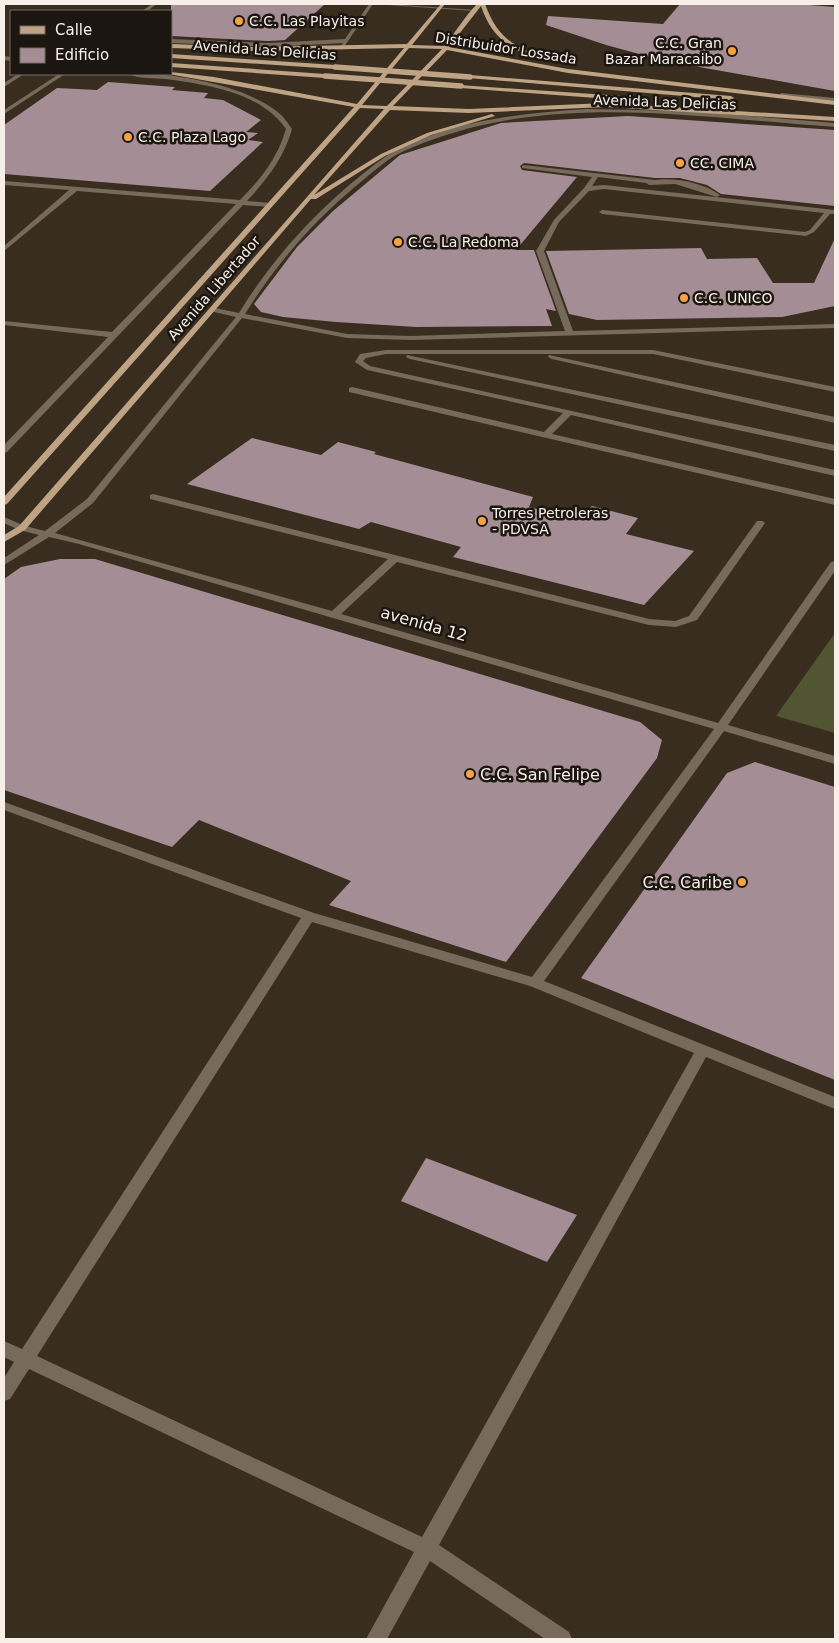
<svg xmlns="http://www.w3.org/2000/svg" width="839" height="1643" font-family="'DejaVu Sans',sans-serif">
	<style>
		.green { fill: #515531 }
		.building { fill: #a48d94 }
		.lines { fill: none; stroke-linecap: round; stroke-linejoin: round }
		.minor { fill: #776a5b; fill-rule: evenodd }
		.major { fill: #bea384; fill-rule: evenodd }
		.major-bridge { stroke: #bea384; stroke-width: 5.5 }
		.poi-dot { fill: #f6a247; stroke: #1c1610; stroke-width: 2 }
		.labels { text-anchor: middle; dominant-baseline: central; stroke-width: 5; stroke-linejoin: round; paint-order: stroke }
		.far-poi-label { font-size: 14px; fill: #f8f0e8; stroke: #1c1610; text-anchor: start }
		.far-street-label { font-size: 14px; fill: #f8f0e8; stroke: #1c1610 }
		.street-label { font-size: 16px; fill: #f8f0e8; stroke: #1c1610 }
		.poi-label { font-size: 16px; fill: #f8f0e8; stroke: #1c1610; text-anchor: start }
	</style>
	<rect width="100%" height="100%" fill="#392d1f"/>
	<path class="green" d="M835,633V733L776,716Z"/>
	<g class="building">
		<path d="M171,4H325L285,40L268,41L171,36Z"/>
		<path d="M680,4H796L835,7V91L665,61L606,45L546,25L548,16L663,24Z"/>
		<path d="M108,82L175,87L172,90L208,93L204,98L223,100L261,120L246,132L258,133L248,140L263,142L210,191L4,174V125L57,88L97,90Z"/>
		<path d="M628,116L835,130V206L721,194L707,185L680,178H655L524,163L520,166L522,170L577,177L516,250H534L556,311L546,309L552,326L416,327L336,322L283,317L261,312L254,304L297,247L333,211L400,155L501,123Z"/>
		<path d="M835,238V306L782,317L597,320L569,314L546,251L701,248L707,259L757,258L773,283H814Z"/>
		<path d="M252,438L321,455L338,442L376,452L374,454L533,497L529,507L578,520L592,506L638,518L626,534L694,551L644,605L453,557L461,547L371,522L359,529L187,484Z"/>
		<path d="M60,559H95L640,722L662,740L657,758L506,962L329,905L351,881L199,820L172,847L4,790V579L21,567Z"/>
		<path d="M755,762L835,787V1080L581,978L727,773Z"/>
		<path d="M426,1158L577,1215L547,1262L401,1201Z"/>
	</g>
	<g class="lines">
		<g class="minor">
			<path d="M152,4H157L147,11H142Z"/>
			<path d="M369,4H373L342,50L339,48L343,43L268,47L171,43V39L268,43L345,39Z"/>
			<path d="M387,4L476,10L474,11L389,5Z"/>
			<path d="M4,56L11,57V61L4,60Z"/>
			<path d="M18,74H24L4,87V83Z"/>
			<path d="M59,74H65L4,114V110Z"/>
			<path d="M128,74C169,71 249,86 280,114C285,118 288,124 292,129C284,158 267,179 247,201L270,203L273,205L270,207L243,205L7,452L4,453V445L108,337L4,325V321L112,332L236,204L77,191L4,251V246L69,190L4,185V181L240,200C261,179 277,159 286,129C260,92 208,85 166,79C154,78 138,79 128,74Z"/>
			<path d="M781,93L835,98V102L779,96Z"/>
			<path d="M587,109L688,111L835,123V127C713,119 587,97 466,129C443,136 420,143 398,154C385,161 374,171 362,181C316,218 276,264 245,314L347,334L411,336L565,331L536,251L554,220L584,188L592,177L522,168V166L524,165L655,180C675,177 704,183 720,195L717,197L675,184L649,185L646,183L598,177L592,186L604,185L835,210V214H830L814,232L806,236L602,214L599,212L602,210L805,232L810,230L824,213L604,189L589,191L559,222L544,251L573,331L835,324V328L411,340L347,338L242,318L93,503L55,533L332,611L388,559L150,499V495L153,494L649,619L675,621L689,616L757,521H763L765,523L697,620L676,627L649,625L397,562L341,614L718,723L831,562L835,561V571L728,725L835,756V764L724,731L544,981L835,1097V1109L706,1057L439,1545L569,1632L572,1639H545L430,1561L387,1639H366L414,1552L29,1369L10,1399L4,1401V1378L14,1362L4,1357V1341L22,1349L301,918L4,810V802L314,913L532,977L714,729L79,544L49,537L4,565V558L39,535L19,530L4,523V517L25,526L45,531L87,499L236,317L210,311V307L239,313C271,261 311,216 359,177C370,168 382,158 395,151C454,120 522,113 587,109ZM312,922L530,986L694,1053L422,1537L37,1356Z"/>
			<path d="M386,350H653L835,387V392L653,354H386L366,358L363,361L370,366L835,470V476L571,415L552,434L835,499V505L349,392V388L352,387L544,432L563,413L367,370L355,362L360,354Z"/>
			<path d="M407,355L835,445V451L410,359L406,357Z"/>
			<path d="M549,355L835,417V423L552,359L548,357Z"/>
		</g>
		<g class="major">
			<path d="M441,4H445L412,45L444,46C455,33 465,16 477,4H485C498,39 514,47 548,59V61C540,61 532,57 525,54C502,44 489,30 481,6L449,47L568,69L835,101V105L568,73L447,50L393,106L469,109L606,103L835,117V121L606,107L469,113L390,110L314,195L381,154L427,133L492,114L495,116L431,135L385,156L316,199H311L25,530L4,542V535L19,526L384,109L360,108L7,504L4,505V497L354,107L168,74L171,72L214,77L357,104L404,48L253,51L171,48V44L253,47L407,44ZM409,48L442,49L387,106L362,105Z"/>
			<path d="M171,54L335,65L338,67L335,69L171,58Z"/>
			<path d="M171,63L325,74L328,76L325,78L171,67Z"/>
			<path d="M470,75L731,96L734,98L731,100L468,78Z"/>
			<path d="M459,85L623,96L626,98L623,100L461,88Z"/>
		</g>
		<g class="major-bridge">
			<path d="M335,67L470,77"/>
			<path d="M325,76L461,86"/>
		</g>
	</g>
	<g class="poi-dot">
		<circle cx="239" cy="21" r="5"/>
		<circle cx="732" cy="51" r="5"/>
		<circle cx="128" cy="137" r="5"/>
		<circle cx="680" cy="163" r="5"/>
		<circle cx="398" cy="242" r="5"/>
		<circle cx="684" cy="298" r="5"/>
		<circle cx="482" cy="521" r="5"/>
		<circle cx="470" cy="774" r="5"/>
		<circle cx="742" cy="882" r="5"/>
	</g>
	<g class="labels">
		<g class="far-poi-label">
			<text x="249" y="21">C.C. Las Playitas</text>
			<text x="722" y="43" text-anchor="end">C.C. Gran<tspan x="722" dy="16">Bazar Maracaibo</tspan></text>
			<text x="138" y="137">C.C. Plaza Lago</text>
			<text x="690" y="163">CC. CIMA</text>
			<text x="408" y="242">C.C. La Redoma</text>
			<text x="694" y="298">C.C. UNICO</text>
			<text x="492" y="513">Torres Petroleras<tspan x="492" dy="16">- PDVSA</tspan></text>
		</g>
		<g class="far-street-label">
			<text transform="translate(506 48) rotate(9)">Distribuidor Lossada</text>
			<text transform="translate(265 50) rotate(4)">Avenida Las Delicias</text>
			<text transform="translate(665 102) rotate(2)">Avenida Las Delicias</text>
			<text transform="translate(214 288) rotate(-49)">Avenida Libertador</text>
		</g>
		<g class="street-label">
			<text transform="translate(424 624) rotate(16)">avenida 12</text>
		</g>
		<g class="poi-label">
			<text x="480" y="774">C.C. San Felipe</text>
			<text x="732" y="882" text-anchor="end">C.C. Caribe</text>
		</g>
	</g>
	<rect width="839" height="1643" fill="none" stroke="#f8f0e8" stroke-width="10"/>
	<rect x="10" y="10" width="162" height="65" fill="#1c1610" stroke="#746d66"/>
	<rect x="20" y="26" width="25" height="8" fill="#bea384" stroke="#746d66"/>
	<text x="55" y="35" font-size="15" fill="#f8f0e8">Calle</text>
	<rect x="20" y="48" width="25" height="15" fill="#a48d94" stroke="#746d66"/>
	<text x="55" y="60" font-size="15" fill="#f8f0e8">Edificio</text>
</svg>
